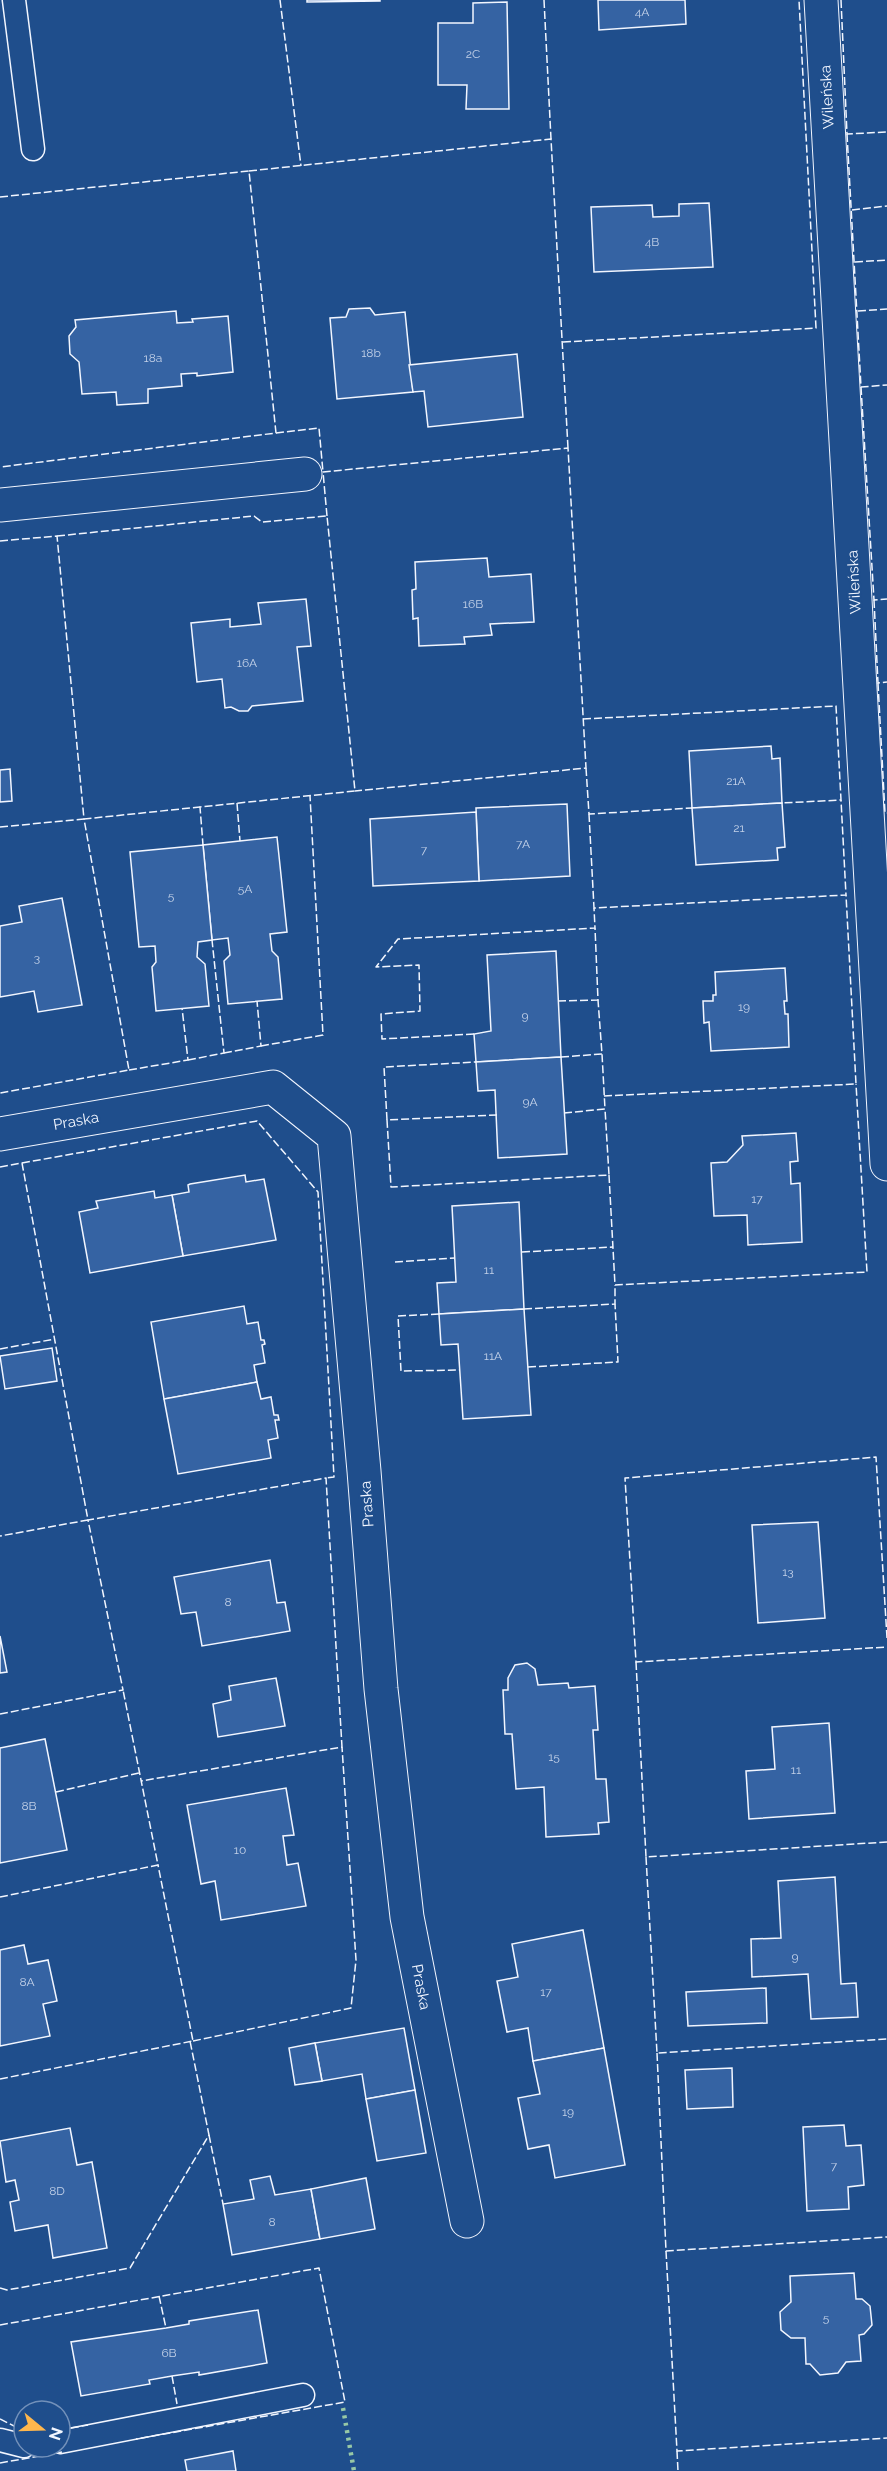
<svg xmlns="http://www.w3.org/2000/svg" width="887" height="2471" font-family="Raleway,sans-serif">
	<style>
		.building { fill: #3563a3; stroke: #f2f6ff; stroke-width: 1.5 }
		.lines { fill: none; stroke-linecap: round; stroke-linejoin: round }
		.service-casing { stroke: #f2f6ff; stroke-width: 25 }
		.minor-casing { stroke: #f2f6ff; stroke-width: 35 }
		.service { stroke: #1f4e8c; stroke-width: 22 }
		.minor { stroke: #1f4e8c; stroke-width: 33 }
		.hedge { stroke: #97c8a6; stroke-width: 4.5; stroke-dasharray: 3 4.5; stroke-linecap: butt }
		.fence { stroke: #f2f6ff; stroke-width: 1.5; stroke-dasharray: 8 3; stroke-linecap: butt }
		.labels { text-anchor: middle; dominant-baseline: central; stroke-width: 4.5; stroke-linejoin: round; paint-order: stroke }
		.number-label { font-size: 12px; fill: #c3d1e8 }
		.street-label { font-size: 15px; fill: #f2f6ff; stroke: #1f4e8c }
	</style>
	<rect width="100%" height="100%" fill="#1f4e8c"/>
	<g class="building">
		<path d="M307,0H380V1L307,2Z"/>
		<path d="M598,0H685L686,24L599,30Z"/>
		<path d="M507,2L509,109H466L467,85H438V23H473V3Z"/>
		<path d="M709,203L713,267L594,272L591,207L652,205L653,217L679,216V204Z"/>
		<path d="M370,308L375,315L405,312L413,392L337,399L330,318L346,317L349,309Z"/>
		<path d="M176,311L177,323L193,322L192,319L228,316L233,372L197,376V373L181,374L182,386L148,389V403L117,405L116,392L82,394L79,362L70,354L69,336L76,327L75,320Z"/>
		<path d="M517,354L523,417L428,427L424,391L413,392L409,365Z"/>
		<path d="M487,558L489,577L531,574L534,622L490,624L492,635L464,637L465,644L419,646L418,618L413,619L412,590L416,589L415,562Z"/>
		<path d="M306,599L311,646L297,647L303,701L252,706L248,711H239L231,707L225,708L222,679L197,682L191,623L230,619V627L261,624L258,603Z"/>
		<path d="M771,746L772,759L780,758L782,803L692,808L689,751Z"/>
		<path d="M10,769L12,801L0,802V770Z"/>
		<path d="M782,803L785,847L777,848L778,860L696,865L692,808Z"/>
		<path d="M567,804L570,876L479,881L476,808Z"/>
		<path d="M476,812L479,881L373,886L370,819Z"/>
		<path d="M277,837L287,932L270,934L272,951L278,957L282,999L228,1004L224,961L230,955L228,938L212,940L203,845Z"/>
		<path d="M203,845L212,940L198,942L197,957L205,964L209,1006L156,1011L152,967L156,962L155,946L139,947L130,852Z"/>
		<path d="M62,898L82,1005L38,1012L34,991L0,997V926L22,922L19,906Z"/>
		<path d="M556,951L561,1057L476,1062L474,1034L491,1031L487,955Z"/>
		<path d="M785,968L787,1001H784L785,1014H788L789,1047L711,1051L709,1022L704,1023L703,1001H713V995H716L715,972Z"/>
		<path d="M561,1057L567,1154L498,1158L495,1090L478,1091L476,1062Z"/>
		<path d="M796,1133L798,1161L790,1162L791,1184L800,1183L802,1242L748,1245L747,1215L714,1216L711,1163L727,1162L743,1145L742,1136Z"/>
		<path d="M245,1175L246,1182L264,1179L276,1240L183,1256L172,1195L189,1192L188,1185L190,1184Z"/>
		<path d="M154,1191L155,1198L172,1195L183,1256L90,1273L79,1212L98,1208L96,1201Z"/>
		<path d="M519,1202L524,1309L439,1314L437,1283L456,1282L452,1206Z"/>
		<path d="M244,1306L247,1324L258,1322L261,1340H264L265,1344L262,1345L265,1363L254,1365L257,1382L164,1399L151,1322Z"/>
		<path d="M524,1309L531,1415L463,1419L458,1344L441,1345L439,1314Z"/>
		<path d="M52,1348L57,1381L5,1389L0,1356Z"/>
		<path d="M257,1382L261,1399L271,1397L274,1415H278L279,1420H275L278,1438L268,1440L271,1458L178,1474L164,1399Z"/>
		<path d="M818,1522L825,1618L758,1623L752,1525Z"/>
		<path d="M270,1560L277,1603L285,1602L290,1631L202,1646L196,1612L181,1614L174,1577Z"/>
		<path d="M0,1636L7,1672L0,1673Z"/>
		<path d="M527,1663L535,1669L538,1685L568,1683L569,1688L595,1686L598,1730H593L596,1779H606L609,1822L598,1823L599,1834L546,1837L544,1787L516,1789L512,1734H505L503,1690H508V1678L515,1665Z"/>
		<path d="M276,1678L285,1726L218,1737L213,1704L231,1700L229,1686Z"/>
		<path d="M829,1723L835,1813L749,1819L746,1771L775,1769L772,1727Z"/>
		<path d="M45,1739L67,1850L0,1863V1748Z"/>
		<path d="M286,1788L294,1835L283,1836L287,1865L298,1863L306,1906L221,1920L215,1881L201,1884L187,1805Z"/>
		<path d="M835,1877L841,1984L856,1983L858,2017L811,2019L808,1974L752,1977L751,1939L781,1938L778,1881Z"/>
		<path d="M583,1930L604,2048L533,2061L528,2028L507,2032L497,1981L518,1977L512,1944Z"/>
		<path d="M24,1945L28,1964L48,1960L57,2001L43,2004L50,2036L0,2046V1950Z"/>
		<path d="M766,1988L767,2023L688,2026L686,1992Z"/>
		<path d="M404,2028L415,2090L366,2099L362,2074L322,2081L315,2043Z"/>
		<path d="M315,2043L322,2081L295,2085L289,2048Z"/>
		<path d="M604,2048L625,2165L555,2178L549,2145L528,2149L518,2098L540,2094L533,2061Z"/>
		<path d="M732,2068L733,2107L687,2109L685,2070Z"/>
		<path d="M415,2090L426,2153L377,2161L366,2099Z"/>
		<path d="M844,2125L846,2146L861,2145L864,2185L848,2187L849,2209L807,2211L803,2127Z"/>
		<path d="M70,2128L77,2165L92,2162L107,2248L53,2258L48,2225L15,2231L10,2202L19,2200L15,2180L6,2182L0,2141Z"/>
		<path d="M270,2176L275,2195L311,2189L320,2239L232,2255L223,2204L254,2199L250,2180Z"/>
		<path d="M366,2178L375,2229L320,2239L311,2189Z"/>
		<path d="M854,2273L856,2299H862L870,2306L872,2325L864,2334L859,2335L861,2361L846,2362L838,2373L820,2375L810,2364H806L805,2338H791L781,2330L780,2312L791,2302L790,2276Z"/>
		<path d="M258,2310L267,2363L199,2375V2372L172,2376L149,2380L150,2384L81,2396L71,2342L166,2328L189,2324V2321Z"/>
		<path d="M233,2451L236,2471H187L185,2460Z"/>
	</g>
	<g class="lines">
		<defs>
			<g id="service">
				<path d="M14,0L33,149"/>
				<path d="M0,2440L24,2446"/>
				<path d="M60,2442L303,2395"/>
			</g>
			<g id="minor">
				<path d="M821,0L887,1164"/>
				<path d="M0,505L305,474"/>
				<path d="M0,1134L273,1087L334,1136L364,1471L381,1689L407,1917L467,2221"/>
			</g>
		</defs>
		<use href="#service" class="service-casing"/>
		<use href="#minor" class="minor-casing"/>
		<use href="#service" class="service"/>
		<use href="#minor" class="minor"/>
		<path class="hedge" d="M343,2408L354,2471"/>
		<g class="fence">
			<path d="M280,0L301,166"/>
			<path d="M544,0L551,139"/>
			<path d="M841,0L847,134L887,132"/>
			<path d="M847,134L861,387L887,385"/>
			<path d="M249,171L551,139L568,448"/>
			<path d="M0,197L249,171L276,433L0,467"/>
			<path d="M852,210L887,206"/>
			<path d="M855,262L887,260"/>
			<path d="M858,311L887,309"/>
			<path d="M563,342L816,328L799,0"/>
			<path d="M861,387L874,600L887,599"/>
			<path d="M276,433L319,428L323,472"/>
			<path d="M327,516L323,472L568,448L586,768L355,791"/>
			<path d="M57,536L254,516L262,522L327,516L355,791L200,807L203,845"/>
			<path d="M0,541L57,536L84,819L200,807"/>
			<path d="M874,600L878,683L887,682"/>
			<path d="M878,683L885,813H887"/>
			<path d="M583,719L836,706L841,800L782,803"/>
			<path d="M586,768L589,814L692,808"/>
			<path d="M237,803L240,841"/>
			<path d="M589,814L594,908L846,895L841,800"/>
			<path d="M0,827L84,819L129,1070L0,1093"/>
			<path d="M558,1001L598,1000L595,928"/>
			<path d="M474,1034L382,1039L381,1014L420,1011L419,965L376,967L398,939L595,928L594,908"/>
			<path d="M261,1046L323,1035L310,796"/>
			<path d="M224,1053L261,1046L257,1001"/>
			<path d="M561,1057L602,1054L598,1000"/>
			<path d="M188,1060L224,1053L212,940"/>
			<path d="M129,1070L188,1060L182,1008"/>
			<path d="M604,1096L856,1084L846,895"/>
			<path d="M564,1113L605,1109L602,1054"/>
			<path d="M497,1115L387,1120L391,1187L609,1175L605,1109"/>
			<path d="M387,1120L384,1067L476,1062"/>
			<path d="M22,1163L257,1121L318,1192L334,1477L326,1478"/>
			<path d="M0,1167L22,1163L88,1520L0,1536"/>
			<path d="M609,1175L615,1285L867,1272L856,1084"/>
			<path d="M522,1252L613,1247"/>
			<path d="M395,1262L455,1258"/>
			<path d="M524,1309L615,1304V1285"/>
			<path d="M439,1314L398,1316L401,1371L460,1370"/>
			<path d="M0,1349L55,1339"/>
			<path d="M528,1367L618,1362L615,1304"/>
			<path d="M887,1638L876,1457L625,1478L636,1662L887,1647"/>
			<path d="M636,1662L646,1857L887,1842"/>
			<path d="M0,1714L123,1690L88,1520L326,1478L342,1747L141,1781"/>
			<path d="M56,1792L139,1773"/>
			<path d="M646,1857L657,2053L887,2039"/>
			<path d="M0,1897L158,1865L123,1690"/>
			<path d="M193,2041L351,2008L356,1960L342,1747"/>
			<path d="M657,2053L666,2251L887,2237"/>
			<path d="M0,2079L193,2041L158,1865"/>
			<path d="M209,2135L223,2204"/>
			<path d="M666,2251L677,2451L887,2438"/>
			<path d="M0,2288L7,2290L130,2268L209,2135L190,2041"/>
			<path d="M159,2296L166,2328"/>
			<path d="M0,2325L319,2268L345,2402L136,2439"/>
			<path d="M172,2376L177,2404"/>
			<path d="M0,2419L24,2431"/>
			<path d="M60,2430L88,2425"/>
			<path d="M677,2451L678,2471"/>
			<path d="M0,2463L62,2452"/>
		</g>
	</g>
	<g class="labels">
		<g class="number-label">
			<text x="642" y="12">4A</text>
			<text x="473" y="54">2C</text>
			<text x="652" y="242">4B</text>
			<text x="371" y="353">18b</text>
			<text x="153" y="358">18a</text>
			<text x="473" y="604">16B</text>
			<text x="247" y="663">16A</text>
			<text x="736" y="781">21A</text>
			<text x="739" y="828">21</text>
			<text x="523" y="844">7A</text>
			<text x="424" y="850">7</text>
			<text x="245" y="889">5A</text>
			<text x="171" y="896">5</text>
			<text x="37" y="958">3</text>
			<text x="744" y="1007">19</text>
			<text x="525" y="1016">9</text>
			<text x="530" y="1102">9A</text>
			<text x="757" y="1199">17</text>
			<text x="489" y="1270">11</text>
			<text x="493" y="1356">11A</text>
			<text x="788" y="1572">13</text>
			<text x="228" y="1602">8</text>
			<text x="554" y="1757">15</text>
			<text x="796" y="1770">11</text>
			<text x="29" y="1806">8B</text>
			<text x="240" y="1850">10</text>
			<text x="795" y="1957">9</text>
			<text x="27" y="1982">8A</text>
			<text x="546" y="1992">17</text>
			<text x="568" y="2112">19</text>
			<text x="834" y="2166">7</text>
			<text x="57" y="2191">8D</text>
			<text x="272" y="2222">8</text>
			<text x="826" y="2318">5</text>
			<text x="169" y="2353">6B</text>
		</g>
		<g class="street-label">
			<text transform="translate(827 97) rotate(-93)">Wileńska</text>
			<text transform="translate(854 582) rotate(-93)">Wileńska</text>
			<text transform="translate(76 1121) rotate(-10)">Praska</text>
			<text transform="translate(367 1504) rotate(-94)">Praska</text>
			<text transform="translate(421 1987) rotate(79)">Praska</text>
		</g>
	</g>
	<g transform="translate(42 2429) rotate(109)"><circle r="28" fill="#1f4e8c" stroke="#7391ba" stroke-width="1.5"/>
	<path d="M0-4.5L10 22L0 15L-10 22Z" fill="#ffb74d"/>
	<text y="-9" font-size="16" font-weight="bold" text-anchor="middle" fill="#f2f6ff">N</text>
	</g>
</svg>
